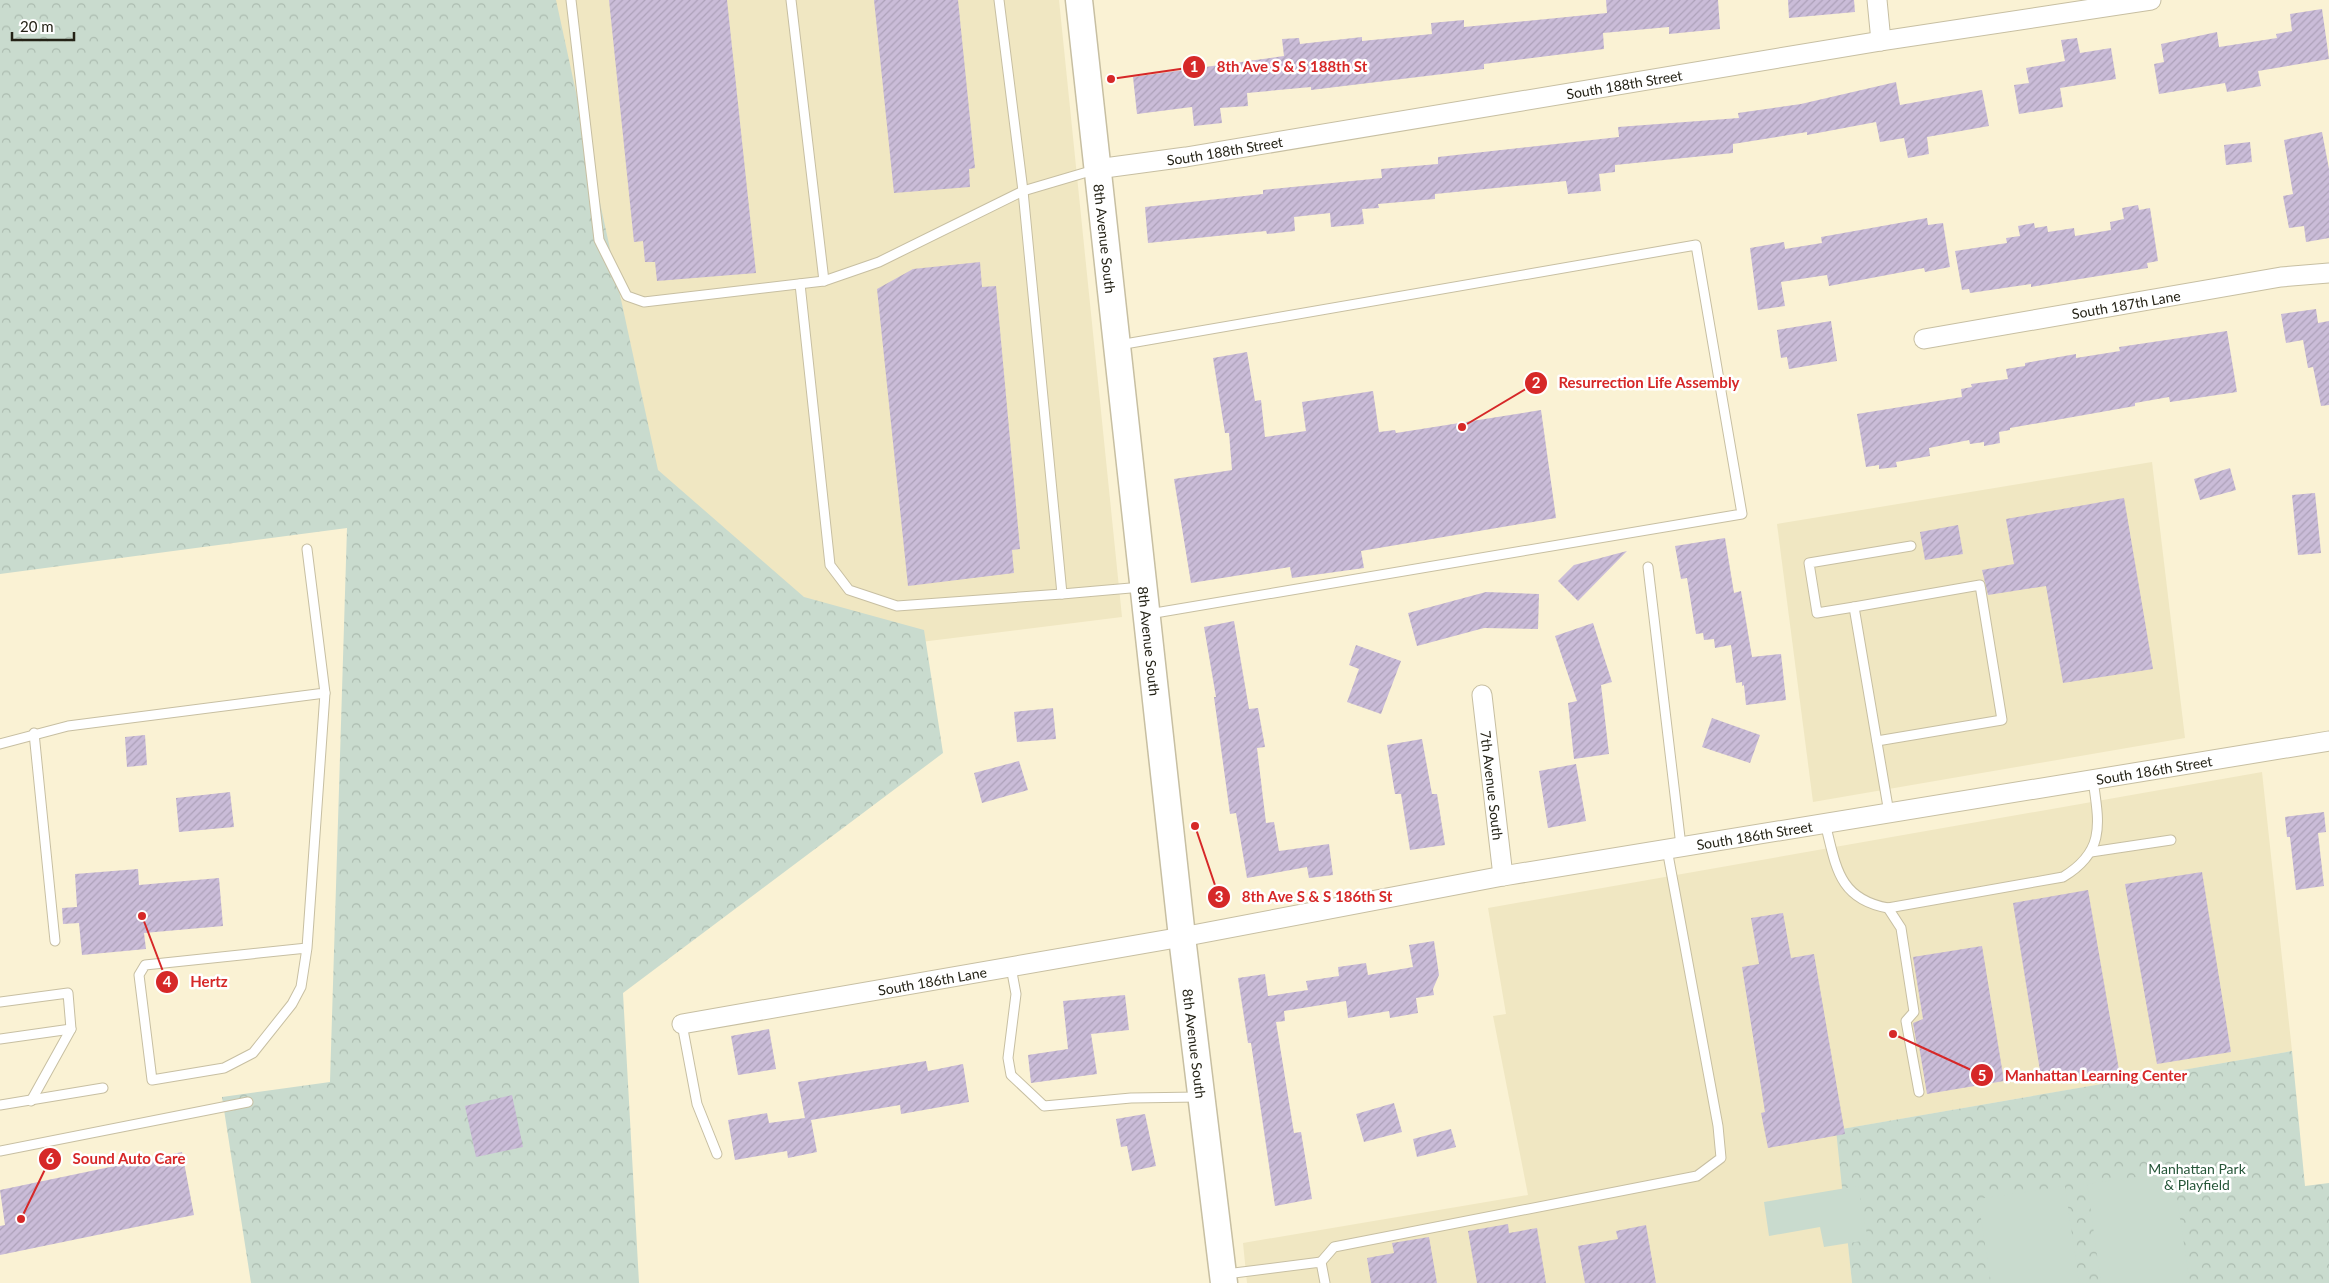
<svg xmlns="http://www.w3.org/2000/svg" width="2329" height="1283" font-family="Lato,sans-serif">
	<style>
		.built { fill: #f0e7c2 }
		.forest { fill: url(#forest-crowns) }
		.garden { fill: #c9dbce }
		.building { fill: url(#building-hatch) }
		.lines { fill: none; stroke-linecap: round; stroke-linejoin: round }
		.lane-casing { stroke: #c7bfa2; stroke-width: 11 }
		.street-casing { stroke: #c7bfa2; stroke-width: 21 }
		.secondary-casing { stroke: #c7bfa2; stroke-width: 29 }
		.lane { stroke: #fff; stroke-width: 9 }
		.street { stroke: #fff; stroke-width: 19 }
		.secondary { stroke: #fff; stroke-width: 26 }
		.labels { text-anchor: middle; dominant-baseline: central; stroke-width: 5; stroke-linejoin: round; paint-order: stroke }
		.street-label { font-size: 14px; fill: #242216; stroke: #fff }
		.park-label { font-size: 14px; fill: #265639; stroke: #fff }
		.leader { fill: none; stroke: #d62828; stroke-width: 2 }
		.callout-dot { fill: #d62828; stroke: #fff; stroke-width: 2 }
		.mark-label { font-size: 15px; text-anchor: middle; font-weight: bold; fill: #fff }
		.callout-label { font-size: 15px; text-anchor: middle; font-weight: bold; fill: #d62828; stroke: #fff; stroke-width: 5; stroke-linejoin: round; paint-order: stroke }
	</style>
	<defs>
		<pattern id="forest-crowns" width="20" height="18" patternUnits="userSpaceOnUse" patternTransform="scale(1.25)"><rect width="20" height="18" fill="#c9dbce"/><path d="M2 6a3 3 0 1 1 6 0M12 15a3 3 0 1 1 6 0" fill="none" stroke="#acbcb0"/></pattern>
		<pattern id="building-hatch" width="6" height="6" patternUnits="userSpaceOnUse" patternTransform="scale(1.25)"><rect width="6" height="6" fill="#cabcd8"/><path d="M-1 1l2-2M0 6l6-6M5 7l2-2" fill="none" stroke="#ada1b9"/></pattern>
	</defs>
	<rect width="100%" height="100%" fill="#faf2d4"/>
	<g class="built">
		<path d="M528,0H1059L1122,617L872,648L648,505Z"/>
		<path d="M2152,462L2185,738L1813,802L1777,524Z"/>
		<path d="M2262,772L2292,1051L1837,1130L1852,1283H1247L1243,1243L1528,1195L1493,1016L1506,1014L1488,908Z"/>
	</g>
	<g class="forest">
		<path d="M0,0H556L658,470L804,597L924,630L943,753L623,993L639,1283H251L222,1097L330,1082L347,528L0,574Z"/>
		<path d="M2292,1051L2305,1186L2329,1183V1283H1852L1836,1130Z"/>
	</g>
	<g class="garden">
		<path d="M2173,1172L2190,1283H2101L2087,1184Z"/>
		<path d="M1858,1186L1868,1240L1824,1247L1820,1227L1769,1236L1764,1202Z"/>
		<path d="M2065,1186L2079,1283H1991L1978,1199Z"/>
	</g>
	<g class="building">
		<path d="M609,0H727L756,273L657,281L655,262H645L643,241L634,242Z"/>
		<path d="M874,0H958L975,168L969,169L970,187L894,193Z"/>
		<path d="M1606,0H1718L1720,29L1669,34V27L1603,33L1604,49L1484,64V69L1311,90V87L1247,93L1248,106L1220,108L1222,123L1194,126L1192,107L1137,114L1133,77L1284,56L1282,39L1299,38L1300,44L1362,37V41L1432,34L1431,23L1464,20V27L1607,13Z"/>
		<path d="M1788,0H1854L1855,12L1789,18Z"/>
		<path d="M2322,9L2329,59L2258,71L2261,86L2227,92L2225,83L2159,94L2154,64L2164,62L2161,44L2217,32L2219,47L2277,38L2276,34L2292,31L2290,14Z"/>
		<path d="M2077,38L2080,53L2111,48L2116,79L2060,88L2063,107L2019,114L2014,85L2029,83L2026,68L2065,61L2061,40Z"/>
		<path d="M1896,82L1900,105L1982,90L1989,126L1927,137L1929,154L1908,158L1904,138L1880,142L1876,122L1807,135V132L1733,144V153L1615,165V172L1599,174L1601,191L1568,194L1566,181L1435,194V199L1378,204L1379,208L1362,209L1364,224L1331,227L1330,213L1294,217L1295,231L1267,234L1266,231L1148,243L1145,207L1263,194V190L1382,178L1381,169L1438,164V157L1619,137L1618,127L1739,118L1738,113L1801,104Z"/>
		<path d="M2322,132L2329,169V238L2306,242L2304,226L2289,228L2283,196L2293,194L2284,140Z"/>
		<path d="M2250,142L2252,162L2226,165L2224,145Z"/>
		<path d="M2138,205L2139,210L2150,208L2158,261L2147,263L2148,268L2031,287V284L1970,293L1969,289L1962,290L1955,251L2007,243L2006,238L2020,236L2018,226L2034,223L2035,228L2047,226L2048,232L2074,228L2075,236L2111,230L2110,222L2124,219L2122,208Z"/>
		<path d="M1927,218L1928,225L1943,223L1950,267L1925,272L1924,268L1829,286L1827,275L1781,282L1785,306L1758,310L1750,248L1784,242L1785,249L1822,243L1821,237Z"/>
		<path d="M980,262L982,287L996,286L1020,549L1012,550L1014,573L908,586L877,289L913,269Z"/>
		<path d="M2316,309L2318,323L2329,321V405L2321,406L2313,367L2308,368L2303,340L2286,343L2281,314Z"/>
		<path d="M1831,321L1837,361L1789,369L1787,357L1781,358L1777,330Z"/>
		<path d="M2227,331L2237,392L2170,402L2169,397L2135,403V406L2010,428V430L1999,432L2000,443L1984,446V442L1970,444L1969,440L1929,448L1930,456L1896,462L1897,467L1879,469V465L1866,467L1857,414L1962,397L1961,389L1972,387L1971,384L2008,379L2006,369L2025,366V363L2076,354V358L2120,351L2119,347Z"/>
		<path d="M1247,352L1255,401L1261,400L1265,437L1306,431L1302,402L1373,391L1379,432L1395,430L1396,433L1541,410L1556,518L1361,551L1364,568L1292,578L1290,567L1191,583L1174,479L1232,470L1229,433H1225L1213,358Z"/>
		<path d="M2230,468L2236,490L2200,500L2194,479Z"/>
		<path d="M2315,493L2321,553L2298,555L2292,495Z"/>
		<path d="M2124,498L2153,669L2063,683L2046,586L1988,595L1982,570L2014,564L2006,519Z"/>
		<path d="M1958,525L1963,554L1925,560L1920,532Z"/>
		<path d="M1725,538L1734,593L1741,591L1752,657L1781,654L1786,700L1746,705L1744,685L1742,686V682L1736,683L1731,645L1715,648L1714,639L1704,640L1703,633L1696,634L1687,578L1681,579L1675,546Z"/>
		<path d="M1627,551L1578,601L1558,581L1574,565Z"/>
		<path d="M1486,592L1539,594L1538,629L1484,628L1417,646L1408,613Z"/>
		<path d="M1234,621L1249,709L1258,708L1265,747L1257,748L1266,823L1274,822L1279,851L1329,844L1333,875L1309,878L1307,867L1247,878L1236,813L1230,814L1214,697H1216L1204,627Z"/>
		<path d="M1593,623L1612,682L1601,685L1609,754L1574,759L1568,703L1577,701L1555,636Z"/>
		<path d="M1356,645L1401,661L1381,714L1347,702L1359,669L1349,665Z"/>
		<path d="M1053,708L1056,739L1017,742L1014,712Z"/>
		<path d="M1712,718L1760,735L1750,763L1702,747Z"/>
		<path d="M145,735L147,765L127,767L125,737Z"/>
		<path d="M1422,739L1432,794H1437L1445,845L1410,850L1401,794H1395L1387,745Z"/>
		<path d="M1019,761L1028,790L982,803L974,773Z"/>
		<path d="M1576,764L1586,821L1548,828L1539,771Z"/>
		<path d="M230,792L234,827L179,832L176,798Z"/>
		<path d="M2324,812L2326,832L2318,833L2324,886L2296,890L2290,837H2287L2285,817Z"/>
		<path d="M138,869L139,885L219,878L223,926L144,933L146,949L82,955L79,923L63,924L62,908L77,907L75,874Z"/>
		<path d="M2202,872L2231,1052L2157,1064L2125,884Z"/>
		<path d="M2088,890L2119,1070L2042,1083L2013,903Z"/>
		<path d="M1783,913L1791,958L1814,954L1845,1134L1768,1148L1761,1113L1765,1112L1742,967L1759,964L1751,918Z"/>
		<path d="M1434,941L1439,975L1433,989L1434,995L1416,998L1418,1013L1390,1018L1389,1011L1348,1018L1346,1001L1284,1011L1285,1021L1276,1022L1294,1133L1301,1132L1312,1199L1275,1206L1251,1043H1248L1238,978L1265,974L1268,996L1308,990L1306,981L1339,976L1338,967L1366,963L1368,975L1413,967L1409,945Z"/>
		<path d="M1982,946L2004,1081L1927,1094L1919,1046H1917L1913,1023L1923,1019L1913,957Z"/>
		<path d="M1125,995L1129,1030L1091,1034L1097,1074L1031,1083L1028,1055L1068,1049L1063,1001Z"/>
		<path d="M769,1029L776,1069L738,1075L731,1036Z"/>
		<path d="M926,1061L928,1071L963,1064L969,1102L901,1114L900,1105L811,1120L817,1152L788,1158L787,1151L735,1160L728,1120L767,1113L769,1123L805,1118L798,1082Z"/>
		<path d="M512,1095L523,1147L476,1157L465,1106Z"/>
		<path d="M1394,1103L1402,1132L1364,1142L1356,1114Z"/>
		<path d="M1145,1114L1156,1166L1132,1171L1127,1146L1121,1147L1116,1119Z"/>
		<path d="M1451,1129L1456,1147L1417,1157L1413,1139Z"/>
		<path d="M182,1152L194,1215L0,1255V1226L5,1225L0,1190Z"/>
		<path d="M1508,1224L1509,1233L1537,1228L1546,1283H1477L1468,1231Z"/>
		<path d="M1646,1225L1656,1283H1585L1578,1246L1618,1239L1616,1231Z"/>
		<path d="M1429,1237L1437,1283H1371L1367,1258L1394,1253L1392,1243Z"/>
	</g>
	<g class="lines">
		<defs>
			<g id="lane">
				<path d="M571,0L599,240L627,296L644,302L824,281L879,262L1023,191L1094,170"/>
				<path d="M791,0L824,281"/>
				<path d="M999,0L1023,191L1062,594L1142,587"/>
				<path d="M800,284L830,565L849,590L897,606L1062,594"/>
				<path d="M1119,345L1696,245L1742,514L1149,614"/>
				<path d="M1648,567L1681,846"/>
				<path d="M1854,607L1980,585L2002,720L1877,741"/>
				<path d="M34,733L55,941"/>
				<path d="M0,744L68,726L325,693L307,549"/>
				<path d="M1889,813L1854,607L1817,613L1809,563L1911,546"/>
				<path d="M1825,823C1836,866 1838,899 1888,908L2063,877C2106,851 2099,823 2093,780"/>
				<path d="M2091,852L2171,840"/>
				<path d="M1888,908L1901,928L1914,1012L1906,1021L1919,1092"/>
				<path d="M307,948L301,987L292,1004L253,1053L224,1068L152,1080L139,975L145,965L307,948L325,693"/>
				<path d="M1011,967L1016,994L1008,1058L1011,1075L1044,1106L1131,1098L1199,1097"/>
				<path d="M0,1002L68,993L71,1029L31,1101"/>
				<path d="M682,1024L697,1104L717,1154"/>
				<path d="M0,1039L71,1029"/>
				<path d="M0,1105L103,1088"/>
				<path d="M0,1151L248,1102"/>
				<path d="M1321,1262L1334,1247L1697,1176L1721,1158L1718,1126L1667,849"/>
				<path d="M1226,1274L1321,1262L1325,1283"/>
			</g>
			<g id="street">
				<path d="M1877,0L1881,41"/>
				<path id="s1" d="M1097,169L1186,157L1881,41L2151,0"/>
				<path id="s2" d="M1924,339L2281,277L2329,273"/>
				<path id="s3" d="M1482,695L1503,876"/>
				<path id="s4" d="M682,1024L1182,937L1503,876L2329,741"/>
			</g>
			<g id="secondary">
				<path id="s5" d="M1079,0L1182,937L1224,1283"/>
			</g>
		</defs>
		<use href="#lane" class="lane-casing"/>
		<use href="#street" class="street-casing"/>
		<use href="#secondary" class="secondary-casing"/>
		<use href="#lane" class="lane"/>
		<use href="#street" class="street"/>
		<use href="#secondary" class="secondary"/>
	</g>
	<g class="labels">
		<g class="street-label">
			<text stroke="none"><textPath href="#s1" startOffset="534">South 188th Street</textPath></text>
			<text stroke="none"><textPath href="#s1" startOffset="129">South 188th Street</textPath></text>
			<text stroke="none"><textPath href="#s5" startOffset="240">8th Avenue South</textPath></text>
			<text stroke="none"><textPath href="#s2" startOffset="205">South 187th Lane</textPath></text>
			<text stroke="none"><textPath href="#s5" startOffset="645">8th Avenue South</textPath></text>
			<text stroke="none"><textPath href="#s4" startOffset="1494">South 186th Street</textPath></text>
			<text stroke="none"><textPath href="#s3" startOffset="91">7th Avenue South</textPath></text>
			<text stroke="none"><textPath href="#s4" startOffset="1089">South 186th Street</textPath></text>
			<text stroke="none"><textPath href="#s4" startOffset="254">South 186th Lane</textPath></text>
			<text stroke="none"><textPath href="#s5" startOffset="1050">8th Avenue South</textPath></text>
		</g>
		<g class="park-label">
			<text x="2197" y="1168">Manhattan Park<tspan x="2197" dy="16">&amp; Playfield</tspan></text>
		</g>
	</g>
	<path class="leader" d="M1111 79L1194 67M1462 427L1536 383M1195 826L1219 897M142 916L167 982M1893 1034L1982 1075M21 1219L50 1159"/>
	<g class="callout-dot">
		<circle cx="1111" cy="79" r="5"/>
		<circle cx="1462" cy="427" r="5"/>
		<circle cx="1195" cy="826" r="5"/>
		<circle cx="142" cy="916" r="5"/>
		<circle cx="1893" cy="1034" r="5"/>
		<circle cx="21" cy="1219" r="5"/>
		<circle cx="1194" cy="67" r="12"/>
		<circle cx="1536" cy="383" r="12"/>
		<circle cx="1219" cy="897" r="12"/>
		<circle cx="167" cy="982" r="12"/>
		<circle cx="1982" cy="1075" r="12"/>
		<circle cx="50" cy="1159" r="12"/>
	</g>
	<g class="mark-label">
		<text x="1194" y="72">1</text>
		<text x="1536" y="388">2</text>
		<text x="1219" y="902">3</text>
		<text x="167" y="987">4</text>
		<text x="1982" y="1081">5</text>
		<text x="50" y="1164">6</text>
	</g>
	<g class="callout-label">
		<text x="1292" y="72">8th Ave S &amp; S 188th St</text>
		<text x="1649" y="388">Resurrection Life Assembly</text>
		<text x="1317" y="902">8th Ave S &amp; S 186th St</text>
		<text x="209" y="987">Hertz</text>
		<text x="2096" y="1081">Manhattan Learning Center</text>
		<text x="129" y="1164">Sound Auto Care</text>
	</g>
	<path d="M12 32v8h62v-8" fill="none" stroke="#242216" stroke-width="2.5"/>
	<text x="20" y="32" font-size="15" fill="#242216" stroke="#ffffff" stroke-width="4" paint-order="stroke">20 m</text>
</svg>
